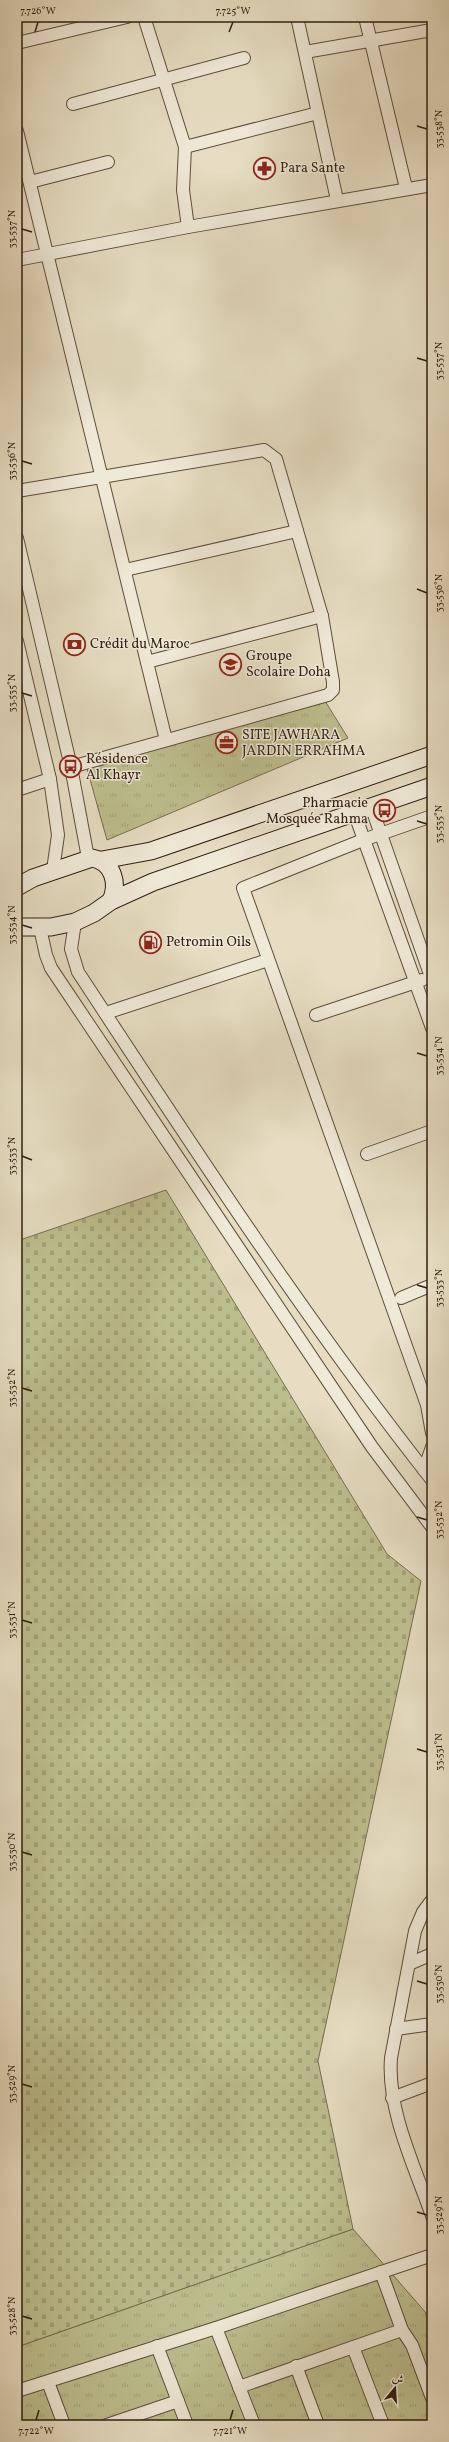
<svg xmlns="http://www.w3.org/2000/svg" width="449" height="2442" font-family="Vollkorn,Amiri,serif">
	<style>
		.grass { fill: url(#grass-tufts); stroke: #766e4f }
		.cemetery { fill: url(#cemetery-stones); stroke: #766e4f }
		.lines { fill: none; stroke-linecap: round; stroke-linejoin: round }
		.minor-casing { stroke: #5d4e3c; stroke-width: 14 }
		.secondary-casing { stroke: #2f1e10; stroke-width: 19 }
		.minor { stroke: #efe9d7; stroke-width: 12 }
		.secondary { stroke: #efe9d7; stroke-width: 17 }
		.ticks { fill: none; stroke: #2f1e10; stroke-width: 1.5 }
		.labels { text-anchor: middle; dominant-baseline: central; stroke-width: 3; stroke-linejoin: round; paint-order: stroke }
		.poi-label { font-size: 14px; fill: #2f1e10; stroke: #efe9d7; text-anchor: start }
		.neatline { fill: none; stroke: #2f1e10; stroke-width: 1.5 }
		.ticks-label { font-size: 10px; text-anchor: middle; fill: #2f1e10 }
	</style>
	<defs>
		<pattern id="grass-tufts" width="24" height="20" patternUnits="userSpaceOnUse"><rect width="24" height="20" fill="#bdbe8e"/><path d="M3 7l-1-3M5 7V3M7 7l1-3M15 17l-1-3M17 17v-4M19 17l1-3" fill="none" stroke="#a3a379"/></pattern>
		<pattern id="cemetery-stones" width="16" height="16" patternUnits="userSpaceOnUse"><rect width="16" height="16" fill="#bdbe8e"/><path d="M2 7V4a2 2 0 0 1 4 0v3zM10 15v-3a2 2 0 0 1 4 0v3z" fill="#a3a379"/></pattern>
	</defs>
	<rect width="100%" height="100%" fill="#e6ddc2"/>
	<filter id="stains"><feTurbulence type="fractalNoise" baseFrequency=".005" numOctaves="4"/><feColorMatrix values="0 0 0 0 .2 0 0 0 0 .09 0 0 0 0 .02 0 0 0 .5 -.17"/></filter>
	<radialGradient id="worn" r=".72"><stop offset=".6" stop-color="#630" stop-opacity="0"/><stop offset="1" stop-color="#630" stop-opacity=".3"/></radialGradient>
	<g class="grass">
		<path d="M325,701L348,738L107,840L86,765Z"/>
		<path d="M353,2229L426,2313L432,2334V2425H17V2347Z"/>
	</g>
	<path class="cemetery" d="M166,1190L387,1554L421,1581L318,2061L353,2229L17,2347V1241Z"/>
	<g class="lines">
		<defs>
			<g id="minor">
				<path d="M144,17L185,147L183,190L188,227"/>
				<path d="M297,17L337,200"/>
				<path d="M365,17L406,188"/>
				<path d="M17,43L127,17"/>
				<path d="M305,52L432,30"/>
				<path d="M73,104L244,58"/>
				<path d="M17,131L166,740"/>
				<path d="M185,147L318,113"/>
				<path d="M30,182L108,162"/>
				<path d="M17,260L188,227L432,185"/>
				<path d="M17,491L264,450L276,459L322,616L333,682V690L328,695L71,767"/>
				<path d="M17,538L71,767L88,858"/>
				<path d="M125,570L297,531"/>
				<path d="M17,641L50,779L58,835L53,870"/>
				<path d="M147,662L322,616"/>
				<path d="M17,790L50,779"/>
				<path d="M371,806L432,980"/>
				<path d="M354,812L432,1028"/>
				<path d="M432,816L363,840L243,888L427,1405L432,1433"/>
				<path d="M75,922L71,949L78,972C191,1144 304,1318 432,1480"/>
				<path d="M40,928L46,955L51,968L372,1447L432,1527"/>
				<path d="M106,1013L268,960"/>
				<path d="M316,1015L422,980"/>
				<path d="M367,1154L432,1131"/>
				<path d="M401,1298L432,1285"/>
				<path d="M424,1470L432,1447"/>
				<path d="M432,1900L423,1912L415,1931L391,2058C387,2111 415,2167 432,2216"/>
				<path d="M409,1964L432,1954"/>
				<path d="M396,2029L432,2024"/>
				<path d="M392,2098L432,2083"/>
				<path d="M381,2272L402,2330L412,2345L432,2398"/>
				<path d="M216,2328L254,2425"/>
				<path d="M157,2346L187,2425"/>
				<path d="M353,2347L383,2425"/>
				<path d="M296,2366L318,2425"/>
				<path d="M48,2382L64,2425"/>
				<path d="M239,2387L402,2330"/>
				<path d="M17,2391L216,2328L432,2255"/>
				<path d="M107,2425L178,2401"/>
			</g>
			<g id="secondary">
				<path d="M102,860L151,851L432,755"/>
				<path d="M17,887L33,878L92,858C113,862 119,883 111,901"/>
				<path d="M17,927H51L75,922L94,913L111,901L153,882L432,786"/>
			</g>
		</defs>
		<use href="#minor" class="minor-casing"/>
		<use href="#secondary" class="secondary-casing"/>
		<use href="#minor" class="minor"/>
		<use href="#secondary" class="secondary"/>
	</g>
	<path class="ticks" d="M35,32L38,22M229,32L233,22M417,126L427,129M22,229L32,232M417,358L427,361M22,461L32,464M417,589L427,593M22,693L32,696M417,821L427,824M22,925L32,928M417,1053L427,1056M22,1156L32,1160M417,1285L427,1288M22,1388L32,1391M417,1517L427,1520M22,1620L32,1623M417,1749L427,1752M22,1852L32,1855M417,1981L427,1984M22,2084L32,2087M417,2212L427,2215M22,2316L32,2319M36,2420L39,2410M230,2420L233,2410"/>
	<defs>
		<symbol id="pharmacy-ring" viewBox="-11 -11 22 22"><circle r="9.5" fill="#efe9d7" stroke="#8f2418" stroke-width="1.5"/><path d="M-2-6h4v4h4v4h-4v4h-4v-4h-4v-4h4Z" fill="#8f2418"/></symbol>
		<symbol id="bank-ring" viewBox="-11 -11 22 22"><circle r="9.5" fill="#efe9d7" stroke="#8f2418" stroke-width="1.5"/><path d="M-6-4H6V4H-6ZM0-2.3a2.3 2.3 0 1 0 0 4.6a2.3 2.3 0 1 0 0-4.6Z" fill="#8f2418"/></symbol>
		<symbol id="school-ring" viewBox="-11 -11 22 22"><circle r="9.5" fill="#efe9d7" stroke="#8f2418" stroke-width="1.5"/><path d="M0-5L7-2L0 1L-7-2ZM-4 1L0 2.5L4 1V4Q0 6-4 4Z" fill="#8f2418"/></symbol>
		<symbol id="office-ring" viewBox="-11 -11 22 22"><circle r="9.5" fill="#efe9d7" stroke="#8f2418" stroke-width="1.5"/><path d="M-6-3h4V-5.5h4V-3h4V5H-6ZM-1-4.5V-3h2v-1.5ZM-6 0V1H6V0Z" fill="#8f2418"/></symbol>
		<symbol id="bus-ring" viewBox="-11 -11 22 22"><circle r="9.5" fill="#efe9d7" stroke="#8f2418" stroke-width="1.5"/><path d="M-5-6H5V4H4V6H2V4H-2V6H-4V4H-5ZM-3.5-4V0h7V-4ZM-3.5 1.2v1.5H-2V1.2ZM2 1.2v1.5H3.5V1.2Z" fill="#8f2418"/></symbol>
		<symbol id="fuel-ring" viewBox="-11 -11 22 22"><circle r="9.5" fill="#efe9d7" stroke="#8f2418" stroke-width="1.5"/><path d="M-5.5-6h7V0h2V4h1.3V-2.5L3-4.5l.8-.8L6-3V5H2.5V1h-1V6h-7ZM-4.2-4.7v3.2H.2V-4.7Z" fill="#8f2418"/></symbol>
	</defs>
	<g fill-rule="evenodd">
		<use href="#pharmacy-ring" x="252" y="156" width="25" height="25"/>
		<use href="#bank-ring" x="62" y="632" width="25" height="25"/>
		<use href="#school-ring" x="218" y="652" width="25" height="25"/>
		<use href="#office-ring" x="214" y="730" width="25" height="25"/>
		<use href="#bus-ring" x="58" y="754" width="25" height="25"/>
		<use href="#bus-ring" x="372" y="798" width="25" height="25"/>
		<use href="#fuel-ring" x="138" y="930" width="25" height="25"/>
	</g>
	<g class="labels">
		<g class="poi-label">
			<text x="280" y="168">Para Sante</text>
			<text x="90" y="644">Crédit du Maroc</text>
			<text x="246" y="656">Groupe<tspan x="246" dy="16">Scolaire Doha</tspan></text>
			<text x="242" y="735">SITE JAWHARA<tspan x="242" dy="16">JARDIN ERRAHMA</tspan></text>
			<text x="86" y="759">Résidence<tspan x="86" dy="16">Al Khayr</tspan></text>
			<text x="368" y="803" text-anchor="end">Pharmacie<tspan x="368" dy="16">Mosquée Rahma</tspan></text>
			<text x="166" y="942">Petromin Oils</text>
		</g>
	</g>
	<rect width="449" height="2442" fill="none" stroke="#e6ddc2" stroke-width="44"/>
	<g transform="translate(395 2388) rotate(18)" stroke="#efe9d7" stroke-width="3" paint-order="stroke">
	<path d="M0-3L7 15L0 10L-7 15Z" fill="#2f1e10"/>
	<text y="-6" font-size="11" font-weight="bold" text-anchor="middle" fill="#2f1e10">ش</text>
	</g>
	<rect x="22" y="22" width="405" height="2398" class="neatline"/>
	<g class="ticks-label">
		<text x="38" y="14">7.726°W</text>
		<text x="233" y="14">7.725°W</text>
		<text transform="translate(438 129) rotate(-90)" y="4">33.538°N</text>
		<text transform="translate(11 229) rotate(-90)" y="4">33.537°N</text>
		<text transform="translate(438 361) rotate(-90)" y="4">33.537°N</text>
		<text transform="translate(11 461) rotate(-90)" y="4">33.536°N</text>
		<text transform="translate(438 593) rotate(-90)" y="4">33.536°N</text>
		<text transform="translate(11 693) rotate(-90)" y="4">33.535°N</text>
		<text transform="translate(438 824) rotate(-90)" y="4">33.535°N</text>
		<text transform="translate(11 925) rotate(-90)" y="4">33.534°N</text>
		<text transform="translate(438 1056) rotate(-90)" y="4">33.534°N</text>
		<text transform="translate(11 1156) rotate(-90)" y="4">33.533°N</text>
		<text transform="translate(438 1288) rotate(-90)" y="4">33.533°N</text>
		<text transform="translate(11 1388) rotate(-90)" y="4">33.532°N</text>
		<text transform="translate(438 1520) rotate(-90)" y="4">33.532°N</text>
		<text transform="translate(11 1620) rotate(-90)" y="4">33.531°N</text>
		<text transform="translate(438 1752) rotate(-90)" y="4">33.531°N</text>
		<text transform="translate(11 1852) rotate(-90)" y="4">33.530°N</text>
		<text transform="translate(438 1984) rotate(-90)" y="4">33.530°N</text>
		<text transform="translate(11 2084) rotate(-90)" y="4">33.529°N</text>
		<text transform="translate(438 2215) rotate(-90)" y="4">33.529°N</text>
		<text transform="translate(11 2316) rotate(-90)" y="4">33.528°N</text>
		<text x="36" y="2434">7.722°W</text>
		<text x="230" y="2434">7.721°W</text>
	</g>
	<rect width="100%" height="100%" filter="url(#stains)"/>
	<rect width="100%" height="100%" fill="url(#worn)"/>
</svg>
